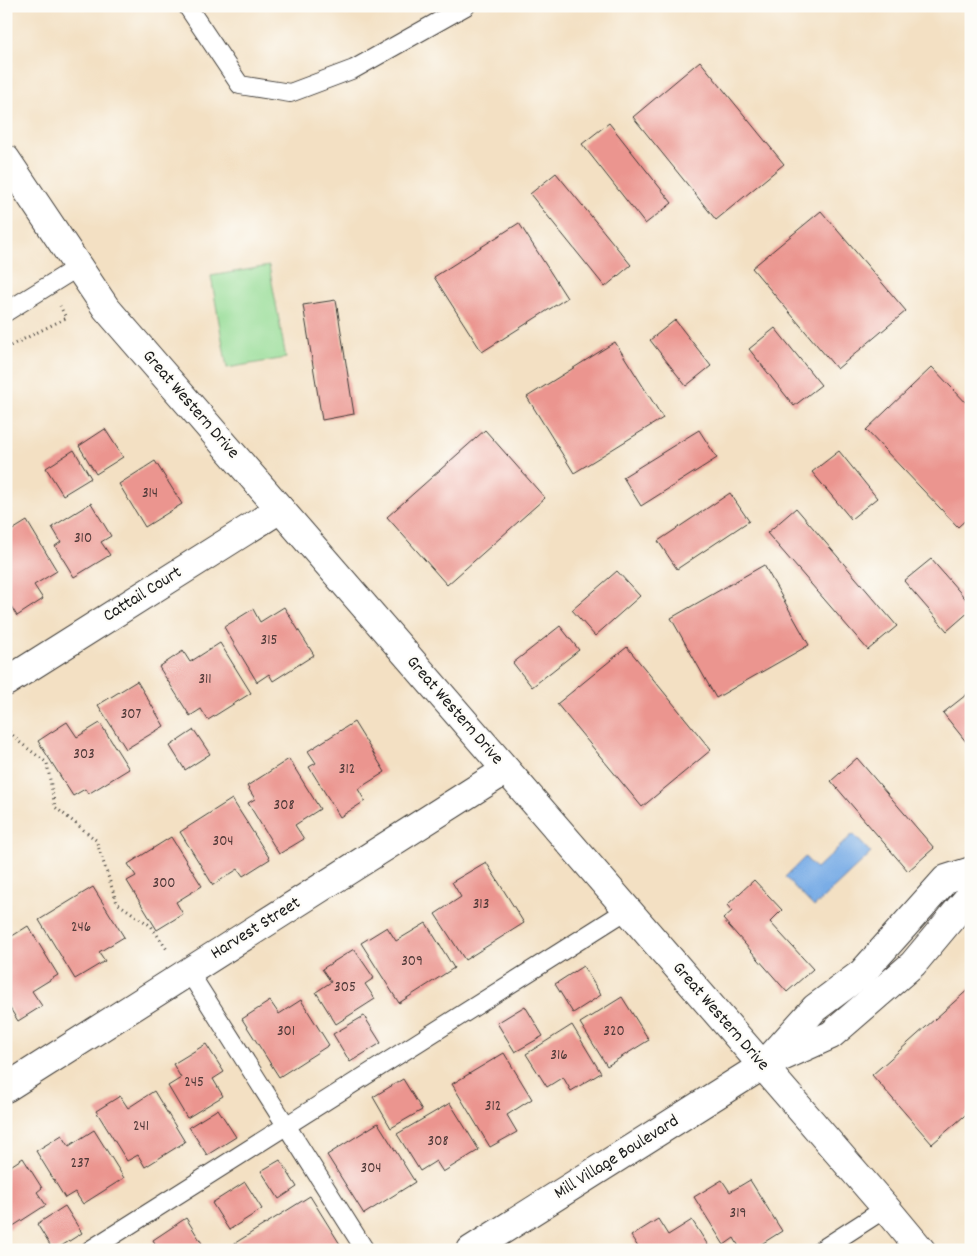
<svg xmlns="http://www.w3.org/2000/svg" width="977" height="1256" font-family="Dekko,sans-serif">
	<style>
		.green { fill: #95dc95; stroke: #587c58 }
		.water { fill: #7aade6; stroke: #4b6481 }
		.building { fill: #eb958f }
		.lines { fill: none; stroke-linecap: round; stroke-linejoin: round }
		.lane-casing { stroke: #3c3935; stroke-width: 20 }
		.street-casing { stroke: #3c3935; stroke-width: 30 }
		.path { stroke: #3c3935; stroke-width: 3; stroke-dasharray: 1 4; stroke-linecap: butt }
		.lane { stroke: #fff; stroke-width: 18 }
		.street { stroke: #fff; stroke-width: 28 }
		.labels { text-anchor: middle; dominant-baseline: central; stroke-width: 4.5; stroke-linejoin: round; paint-order: stroke }
		.number-label { font-size: 15px; fill: #503a39 }
		.street-label { font-size: 18px; fill: #1c1c1c; stroke: #fdfcf7 }
	</style>
	<rect width="100%" height="100%" fill="#fdfcf7"/>
	<filter id="ink" filterUnits="userSpaceOnUse"><feTurbulence type="fractalNoise" baseFrequency=".02" numOctaves="2"/><feDisplacementMap in="SourceGraphic" scale="10" xChannelSelector="R" yChannelSelector="G"/><feConvolveMatrix kernelMatrix="1 2 1 2 8 2 1 2 1" color-interpolation-filters="sRGB"/></filter>
	<filter id="wash" filterUnits="userSpaceOnUse"><feTurbulence type="fractalNoise" baseFrequency=".0096" numOctaves="4" result="noise"/><feDisplacementMap in="SourceGraphic" scale="20" xChannelSelector="R" yChannelSelector="G"/><feGaussianBlur stdDeviation="1.12" result="paint"/><feColorMatrix in="noise" values="0 0 0 0 0 0 0 0 0 0 0 0 0 0 0 0 0 1.4 0 .05"/><feComposite in="paint" operator="in"/></filter>
	<g filter="url(#wash)">
		<rect width="100%" height="100%" fill="#f3e0c3"/>
		<path class="green" d="M269,266L286,358L227,368L211,276Z"/>
		<path class="water" d="M853,834L871,853L814,907L785,877L805,857L816,869Z"/>
		<g id="blocks">
			<g class="building">
				<path d="M700,61L784,164L716,220L633,117Z"/>
				<path d="M609,123L672,203L645,224L582,144Z"/>
				<path d="M556,173L631,265L605,287L530,194Z"/>
				<path d="M821,211L906,311L837,369L752,268Z"/>
				<path d="M519,223L567,298L482,352L434,277Z"/>
				<path d="M336,300L354,414L322,420L303,305Z"/>
				<path d="M675,320L711,366L686,386L650,340Z"/>
				<path d="M775,328L821,385L794,406L749,349Z"/>
				<path d="M615,342L663,418L574,473L527,397Z"/>
				<path d="M932,367L971,408V515L958,527L866,430Z"/>
				<path d="M105,429L123,457L96,474L79,446Z"/>
				<path d="M485,430L545,498L447,585L387,517Z"/>
				<path d="M699,430L717,458L641,506L623,477Z"/>
				<path d="M74,450L91,478L63,495L46,468Z"/>
				<path d="M839,451L877,498L851,519L812,472Z"/>
				<path d="M155,461L182,504L145,527L119,484Z"/>
				<path d="M730,493L749,521L677,569L658,541Z"/>
				<path d="M91,503L111,536L101,542L110,555L74,577L55,546L61,542L52,527Z"/>
				<path d="M796,508L897,626L868,650L767,533Z"/>
				<path d="M27,521L57,571L34,585L43,599L17,616L6,598V534Z"/>
				<path d="M931,559L971,605V610L947,631L904,581Z"/>
				<path d="M764,565L809,645L716,698L671,618Z"/>
				<path d="M617,571L640,596L595,636L572,610Z"/>
				<path d="M284,607L314,655L273,681L269,674L257,682L224,627L253,609L260,622Z"/>
				<path d="M560,626L579,650L532,687L513,663Z"/>
				<path d="M220,643L251,693L208,720L201,709L190,716L159,667L183,651L190,662Z"/>
				<path d="M627,647L711,750L642,807L557,704Z"/>
				<path d="M137,681L164,726L126,749L98,705Z"/>
				<path d="M971,691V748L943,713Z"/>
				<path d="M67,722L77,737L100,723L129,769L88,794L85,789L73,796L38,741Z"/>
				<path d="M354,722L385,772L358,789L365,801L340,817L309,767L316,763L308,751Z"/>
				<path d="M194,730L210,754L185,770L170,746Z"/>
				<path d="M857,758L934,848L908,871L831,781Z"/>
				<path d="M289,759L320,809L295,825L304,839L279,854L248,803L255,799L247,786Z"/>
				<path d="M232,799L270,859L243,876L238,869L213,885L180,832Z"/>
				<path d="M171,837L202,886L176,902L183,914L157,930L127,881L136,876L128,864Z"/>
				<path d="M486,862L524,923L465,960L435,914L461,897L452,882Z"/>
				<path d="M754,880L782,910L770,922L813,969L787,992L723,919L732,911L727,905Z"/>
				<path d="M93,887L124,937L99,952L105,961L75,979L39,920Z"/>
				<path d="M426,923L454,968L399,1003L361,943L387,927L396,941Z"/>
				<path d="M28,926L58,975L32,991L42,1006L18,1021L6,1002V940Z"/>
				<path d="M354,949L374,978L365,984L375,999L336,1024L316,992L331,982L322,969Z"/>
				<path d="M583,966L601,995L573,1013L555,984Z"/>
				<path d="M971,987V1110L932,1144L872,1075Z"/>
				<path d="M622,997L649,1040L607,1066L580,1023Z"/>
				<path d="M301,1000L329,1045L279,1077L242,1019L270,1001L279,1014Z"/>
				<path d="M525,1006L543,1036L515,1052L497,1023Z"/>
				<path d="M364,1016L381,1043L350,1062L333,1034Z"/>
				<path d="M572,1025L601,1073L571,1091L563,1077L547,1087L526,1054Z"/>
				<path d="M206,1044L224,1072L213,1079L223,1096L187,1118L168,1086L181,1078L173,1064Z"/>
				<path d="M504,1053L532,1099L507,1115L517,1132L490,1147L452,1084Z"/>
				<path d="M403,1079L422,1110L391,1128L373,1097Z"/>
				<path d="M154,1091L185,1142L145,1167L138,1155L127,1161L96,1111L120,1096L128,1108Z"/>
				<path d="M450,1103L479,1150L443,1172L436,1161L420,1171L397,1134Z"/>
				<path d="M218,1109L236,1137L207,1155L189,1127Z"/>
				<path d="M378,1123L415,1182L364,1214L327,1155Z"/>
				<path d="M94,1130L124,1178L83,1204L75,1192L65,1198L36,1151L62,1135L69,1146Z"/>
				<path d="M23,1158L42,1188L37,1192L46,1205L7,1230L6,1228V1169Z"/>
				<path d="M280,1160L297,1187L279,1199L261,1171Z"/>
				<path d="M722,1180L730,1192L750,1180L782,1231L752,1250H741L734,1238L724,1245L694,1197Z"/>
				<path d="M245,1182L262,1209L229,1230L212,1203Z"/>
				<path d="M310,1196L343,1249L341,1250H224Z"/>
				<path d="M65,1206L82,1233L55,1250H53L37,1224Z"/>
				<path d="M186,1218L203,1245L197,1250H159L153,1240Z"/>
				<path d="M658,1219L668,1235L692,1220L711,1250H640L631,1236Z"/>
			</g>
		</g>
	</g>
	<g filter="url(#ink)">
		<use href="#blocks" fill-opacity="0" stroke="#3c3935" stroke-width="1"/>
		<g class="lines">
			<defs>
				<g id="lane">
					<path d="M187,6L240,85L290,93L354,69L466,6"/>
					<path d="M6,312L78,267"/>
					<path d="M189,972L365,1250"/>
					<path d="M90,1250L627,910"/>
					<path d="M821,1250L886,1208"/>
				</g>
				<g id="street">
					<path d="M6,159L106,308L886,1208L921,1250"/>
					<path d="M6,682L280,509"/>
					<path d="M770,1058L815,1008L862,973L946,879L971,871"/>
					<path d="M6,1088L506,770"/>
					<path d="M471,1250L762,1066L831,1035L913,964L969,897L971,887"/>
				</g>
			</defs>
			<use href="#lane" class="lane-casing"/>
			<use href="#street" class="street-casing"/>
			<g class="path">
				<path d="M6,348L66,318L60,306"/>
				<path d="M6,728L18,741L47,763L55,807L96,840L117,903L151,926L168,951"/>
			</g>
			<use href="#lane" class="lane"/>
			<use href="#street" class="street"/>
		</g>
	</g>
	<g class="labels">
		<g class="number-label">
			<text x="150" y="494">314</text>
			<text x="83" y="539">310</text>
			<text x="269" y="641">315</text>
			<text x="205" y="680">311</text>
			<text x="131" y="715">307</text>
			<text x="84" y="755">303</text>
			<text x="347" y="770">312</text>
			<text x="284" y="806">308</text>
			<text x="223" y="842">304</text>
			<text x="164" y="884">300</text>
			<text x="481" y="905">313</text>
			<text x="81" y="928">246</text>
			<text x="412" y="962">309</text>
			<text x="345" y="988">305</text>
			<text x="286" y="1032">301</text>
			<text x="614" y="1032">320</text>
			<text x="559" y="1056">316</text>
			<text x="194" y="1083">245</text>
			<text x="493" y="1107">312</text>
			<text x="141" y="1127">241</text>
			<text x="438" y="1142">308</text>
			<text x="80" y="1164">237</text>
			<text x="371" y="1169">304</text>
			<text x="738" y="1214">319</text>
		</g>
		<g class="street-label">
			<text transform="translate(190 405) rotate(49)">Great Western Drive</text>
			<text transform="translate(143 595) rotate(-32)">Cattail Court</text>
			<text transform="translate(454 711) rotate(49)">Great Western Drive</text>
			<text transform="translate(256 929) rotate(-32)">Harvest Street</text>
			<text transform="translate(720 1017) rotate(49)">Great Western Drive</text>
			<text transform="translate(617 1158) rotate(-32)">Mill Village Boulevard</text>
		</g>
	</g>
	<rect width="977" height="1256" fill="none" stroke="#fdfcf7" stroke-width="25"/>
</svg>
